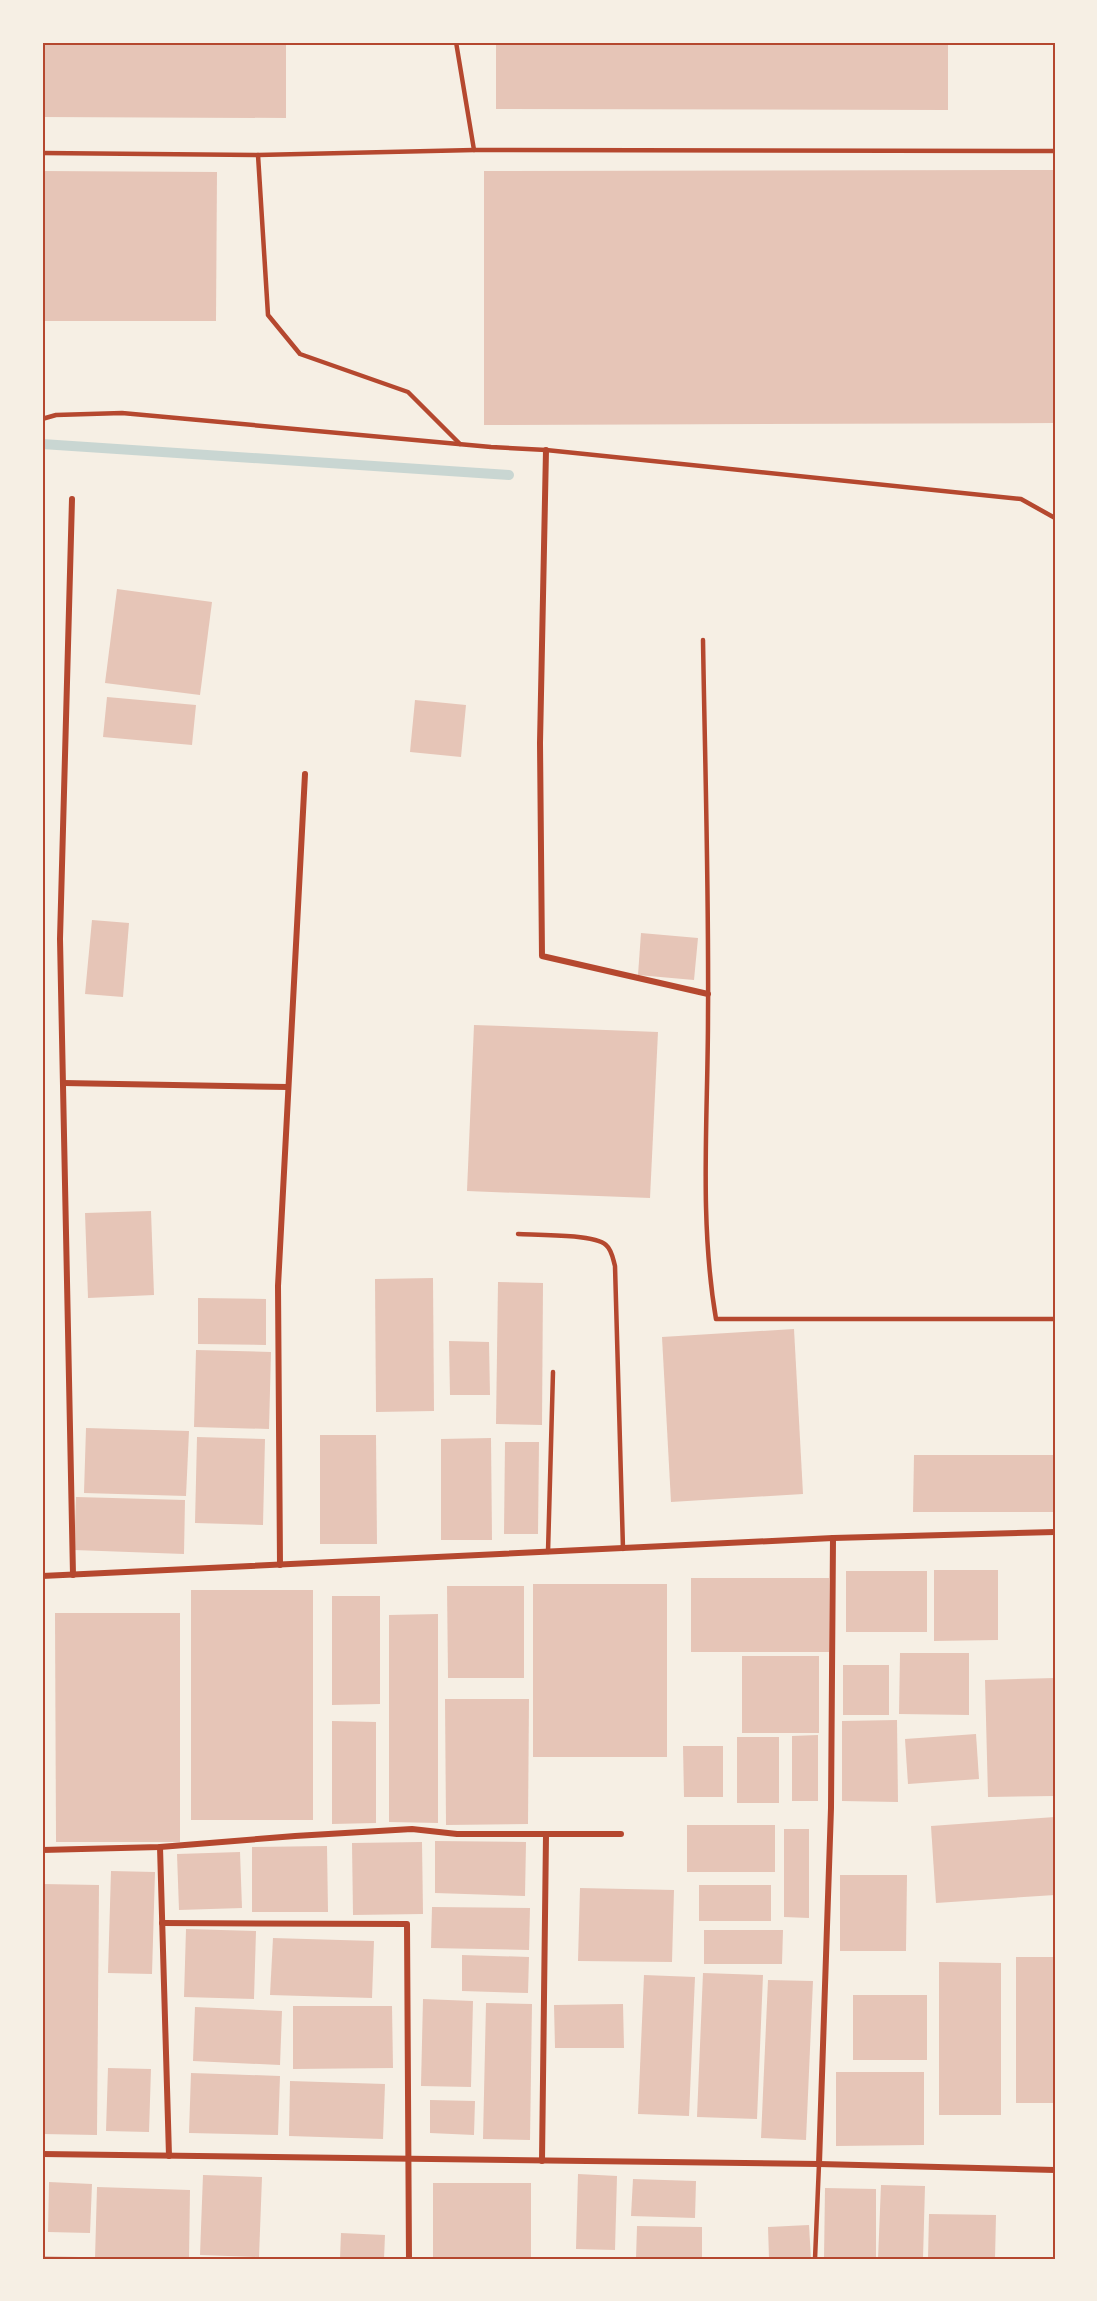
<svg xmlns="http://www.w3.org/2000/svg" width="1097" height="2301" font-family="Georgia,serif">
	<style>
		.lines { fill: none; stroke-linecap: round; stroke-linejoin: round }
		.stream { stroke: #c9d6d2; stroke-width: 10 }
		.building { fill: #e6c5b7 }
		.service { stroke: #b5482f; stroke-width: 4.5 }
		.minor { stroke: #b5482f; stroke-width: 6 }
		.neatline { fill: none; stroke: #b5482f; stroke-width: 2 }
	</style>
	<rect width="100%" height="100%" fill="#f6efe4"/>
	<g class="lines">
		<path class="stream" d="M42,444L509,475"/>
	</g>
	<g class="building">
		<path d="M42,42H286V118L42,117Z"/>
		<path d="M496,42H948V110L496,109Z"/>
		<path d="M1055,170V423L484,425V171Z"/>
		<path d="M42,171L217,172L216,321H42Z"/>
		<path d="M117,589L212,602L200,695L105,683Z"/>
		<path d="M107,697L196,705L192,745L103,737Z"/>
		<path d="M415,700L466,705L461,757L410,752Z"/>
		<path d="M92,920L129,923L123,997L85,994Z"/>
		<path d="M641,933L698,938L694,980L638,975Z"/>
		<path d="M474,1025L658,1032L650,1198L467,1191Z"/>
		<path d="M151,1211L154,1295L88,1298L85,1213Z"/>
		<path d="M433,1278L434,1411L376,1412L375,1279Z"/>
		<path d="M498,1282L543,1283L542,1425L496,1424Z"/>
		<path d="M198,1298L266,1299V1345L198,1344Z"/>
		<path d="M794,1329L803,1494L671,1502L662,1337Z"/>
		<path d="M449,1341L489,1342L490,1395H450Z"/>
		<path d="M196,1350L271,1352L269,1429L194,1427Z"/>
		<path d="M86,1428L189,1431L186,1496L84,1493Z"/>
		<path d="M320,1435H376L377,1544H320Z"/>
		<path d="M197,1437L265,1439L263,1525L195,1523Z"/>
		<path d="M491,1438L492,1540H441V1439Z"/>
		<path d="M505,1442H539L538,1534H504Z"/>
		<path d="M914,1455H1055V1512H913Z"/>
		<path d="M76,1497L185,1500L184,1554L74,1550Z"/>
		<path d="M934,1570H998V1640L934,1641Z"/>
		<rect x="846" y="1571" width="81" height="61"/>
		<rect x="691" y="1578" width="138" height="74"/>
		<rect x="533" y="1584" width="134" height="173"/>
		<path d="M447,1586H524V1678H448Z"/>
		<rect x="191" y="1590" width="122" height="230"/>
		<path d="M332,1596H380V1704L332,1705Z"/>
		<path d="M55,1613H180V1842H56Z"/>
		<path d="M438,1614V1823L389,1822V1615Z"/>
		<path d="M900,1653H969V1715L899,1714Z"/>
		<rect x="742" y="1656" width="77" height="77"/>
		<rect x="843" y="1665" width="46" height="50"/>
		<path d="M1055,1678V1796L988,1797L985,1680Z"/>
		<path d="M445,1699H529L528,1824L446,1825Z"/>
		<path d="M897,1720L898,1802L842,1801V1721Z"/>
		<path d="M332,1721L376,1722V1823L332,1824Z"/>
		<path d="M976,1734L979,1779L908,1784L905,1739Z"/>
		<path d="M818,1735V1801H792V1736Z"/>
		<rect x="737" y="1737" width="42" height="66"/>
		<path d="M683,1746H723V1797H684Z"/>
		<path d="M1055,1817V1895L936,1903L931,1826Z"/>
		<rect x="687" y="1825" width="88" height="47"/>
		<path d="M784,1829H809V1918L784,1917Z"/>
		<path d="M435,1841L526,1842L525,1896L435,1893Z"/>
		<path d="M422,1842L423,1914L353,1915L352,1843Z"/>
		<path d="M327,1846L328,1912H252V1847Z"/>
		<path d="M240,1852L242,1908L179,1910L177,1854Z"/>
		<path d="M111,1871L155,1872L152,1974L108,1973Z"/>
		<path d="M840,1875H907L906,1951H840Z"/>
		<path d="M42,1884L99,1885L97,2135L42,2134Z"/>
		<rect x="699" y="1885" width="72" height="36"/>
		<path d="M580,1888L674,1890L672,1962L578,1961Z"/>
		<path d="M432,1907L530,1908L529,1950L431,1948Z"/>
		<path d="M186,1929L256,1931L254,1999L184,1997Z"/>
		<path d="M704,1930H783L782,1964H704Z"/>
		<path d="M273,1938L374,1941L372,1998L270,1995Z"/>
		<path d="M462,1955L529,1957L528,1993L462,1991Z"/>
		<rect x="1016" y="1957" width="39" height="146"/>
		<path d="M939,1962L1001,1963V2115H939Z"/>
		<path d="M703,1973L763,1975L757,2119L697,2117Z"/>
		<path d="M644,1975L695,1977L689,2116L638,2114Z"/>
		<path d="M768,1980L813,1981L806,2140L761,2138Z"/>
		<rect x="853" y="1995" width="74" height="65"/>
		<path d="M423,1999L473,2001L471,2087L421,2086Z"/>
		<path d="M486,2003L532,2004L530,2140L483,2139Z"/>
		<path d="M623,2004L624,2048H555L554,2005Z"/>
		<path d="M293,2006H392L393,2068L293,2069Z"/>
		<path d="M195,2007L282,2011L280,2065L193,2061Z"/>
		<path d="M108,2068L151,2069L149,2132L106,2131Z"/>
		<path d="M836,2072H924V2145L836,2146Z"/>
		<path d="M191,2073L280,2076L278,2135L189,2133Z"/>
		<path d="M290,2081L385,2084L383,2139L289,2136Z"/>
		<path d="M430,2100L475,2101L474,2135L430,2133Z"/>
		<path d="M578,2174L617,2176L615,2250L576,2249Z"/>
		<path d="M203,2175L262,2177L259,2257L200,2255Z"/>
		<path d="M633,2179L696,2181L695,2218L631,2216Z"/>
		<path d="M49,2182L92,2184L90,2233L48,2232Z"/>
		<rect x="433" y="2183" width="98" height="76"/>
		<path d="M881,2185L925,2186L923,2259H878Z"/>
		<path d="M97,2187L190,2190L189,2259H95Z"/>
		<path d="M825,2188L876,2189V2259H824Z"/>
		<path d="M929,2214L996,2215L995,2259H928Z"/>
		<path d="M809,2225L811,2259H769L768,2227Z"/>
		<path d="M637,2226L702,2227V2259H636Z"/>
		<path d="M341,2233L385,2235L384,2259H340Z"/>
		<path d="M45,2256L79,2257V2259H45Z"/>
	</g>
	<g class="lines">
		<g class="service">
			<path d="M456,42L474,150"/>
			<path d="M42,153L258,155L474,150L1055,151"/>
			<path d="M258,155L268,315L300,354L408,392L460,444"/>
			<path d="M42,419L56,415L122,413L491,447L546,450L1021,499L1055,518"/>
			<path d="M703,640C705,765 709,891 708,1016C708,1117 699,1220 716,1319H1055"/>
			<path d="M518,1234C536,1235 594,1234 606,1245C612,1250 613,1259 615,1266L623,1549"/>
			<path d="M548,1552L553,1372"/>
			<path d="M815,2259L819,2164"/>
		</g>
		<g class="minor">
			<path d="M546,450L540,743L542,956L708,994"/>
			<path d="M72,499L60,939L73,1575"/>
			<path d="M63,1083L288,1087"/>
			<path d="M280,1565L278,1286L305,774"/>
			<path d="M42,1576L833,1538L1055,1532"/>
			<path d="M160,1847L169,2156"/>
			<path d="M42,1850L160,1847L295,1836L412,1829L457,1834H621"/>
			<path d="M162,1923L407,1924L409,2259"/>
			<path d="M42,2154L819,2164L1055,2170"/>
			<path d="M542,2161L546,1835"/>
			<path d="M819,2164L831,1808L833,1538"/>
		</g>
	</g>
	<rect width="1097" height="2301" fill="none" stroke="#f6efe4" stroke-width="87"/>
	<rect x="44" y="44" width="1010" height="2214" class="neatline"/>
</svg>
